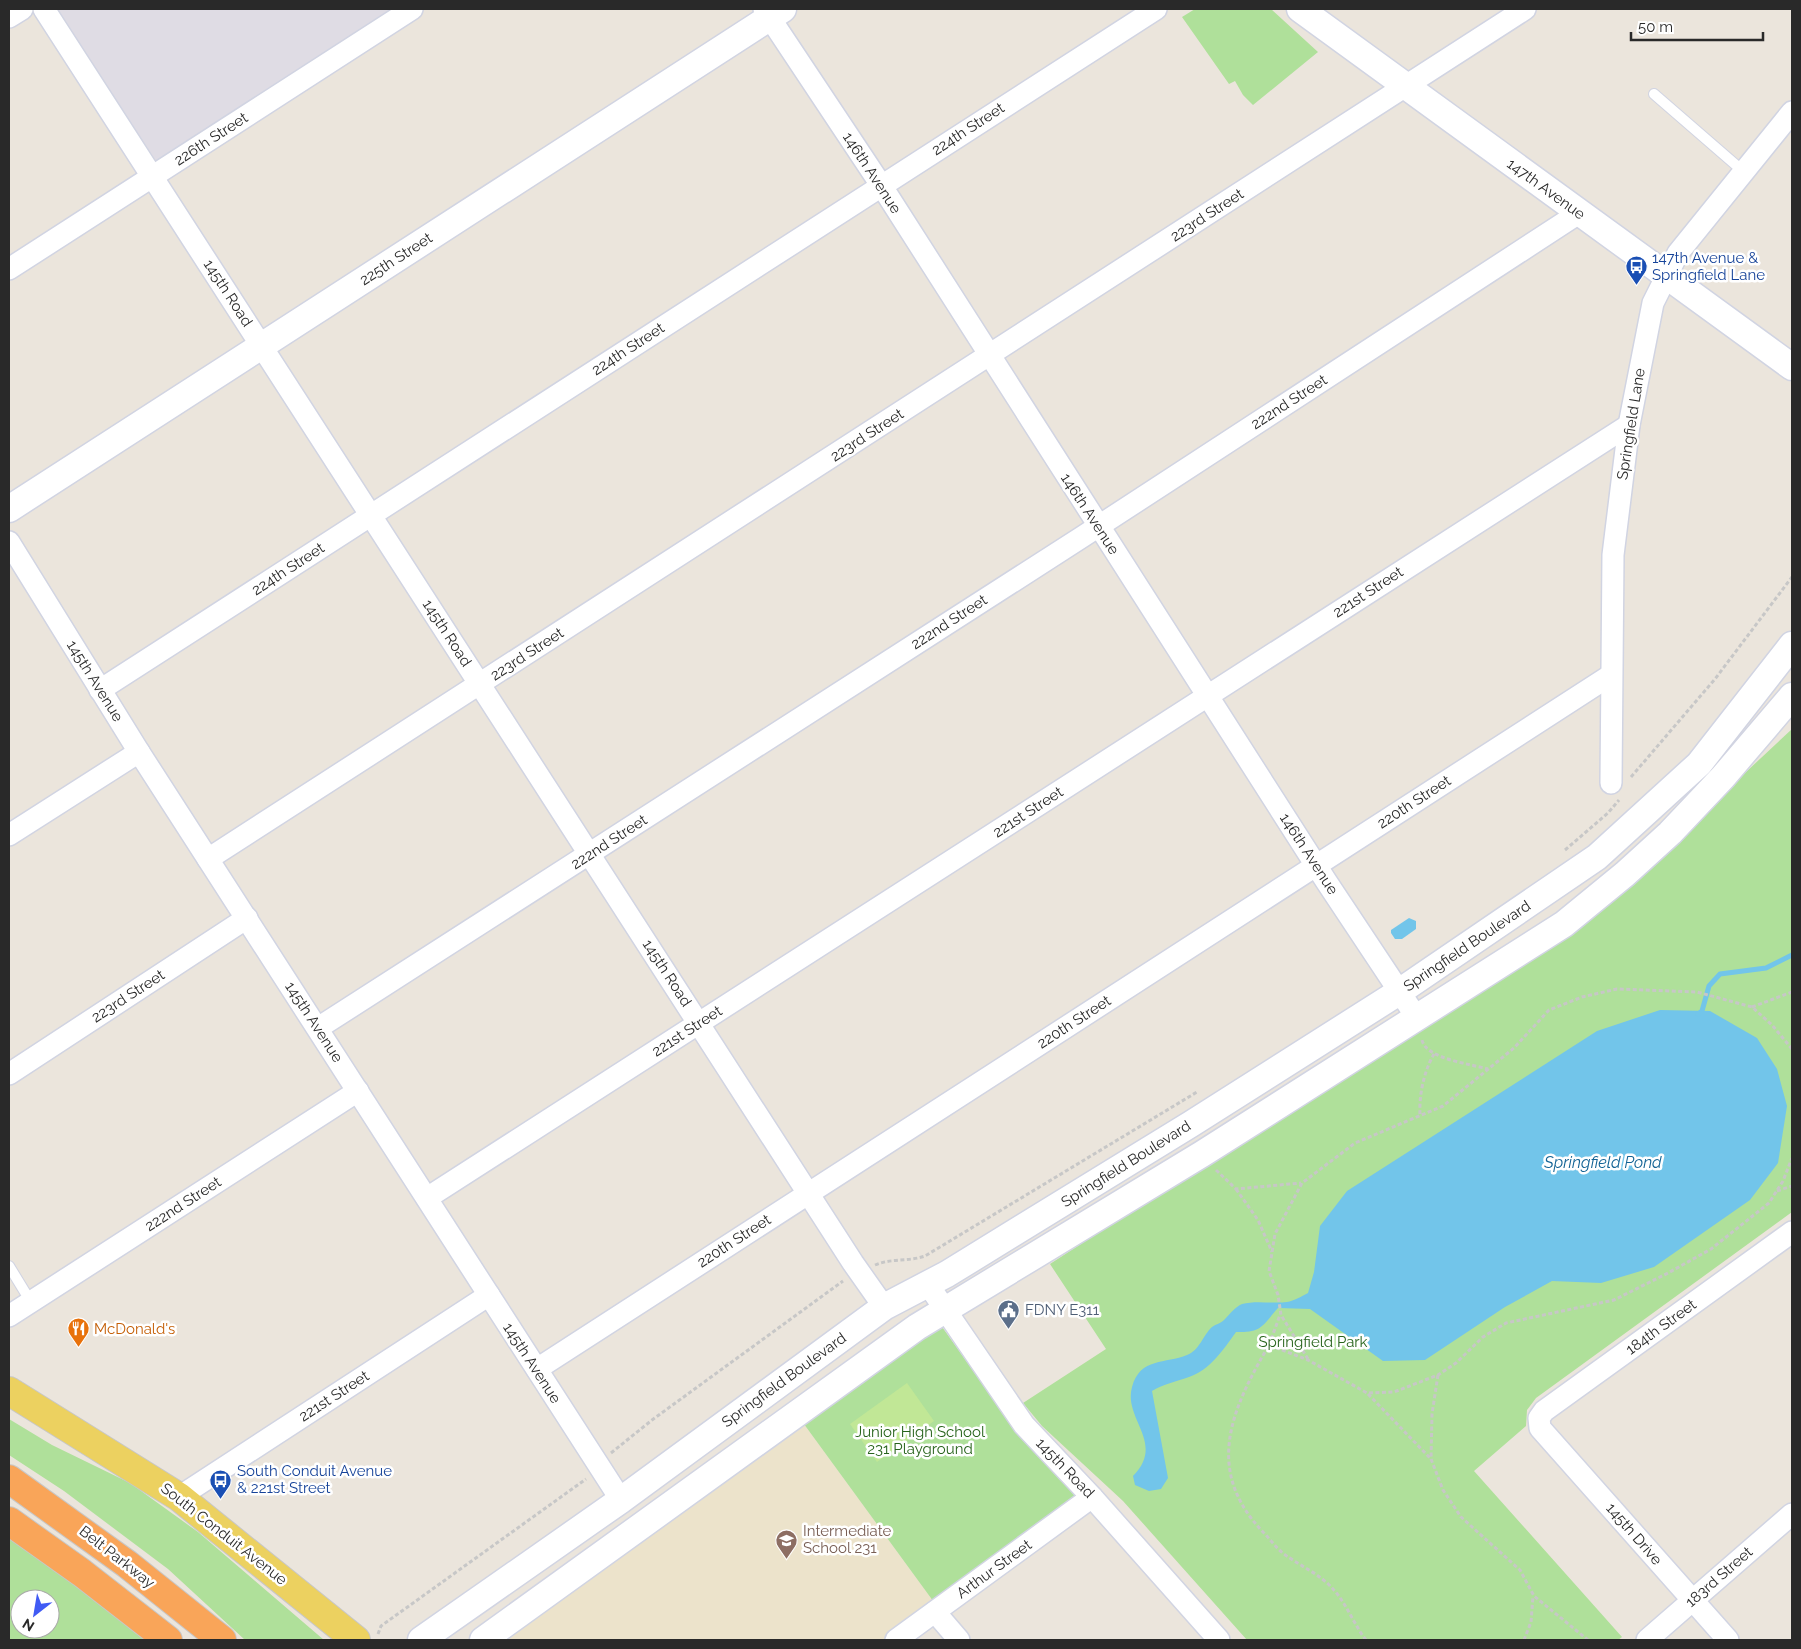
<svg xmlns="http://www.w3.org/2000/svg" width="1801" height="1649" font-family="Raleway,sans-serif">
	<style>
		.industrial { fill: #dfdce4 }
		.education { fill: #ece3cb }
		.green { fill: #afe09a; fill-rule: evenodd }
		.pitch { fill: #c1e796 }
		.water { fill: #72c5ea }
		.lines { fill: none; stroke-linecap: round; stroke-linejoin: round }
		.stream { stroke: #72c5ea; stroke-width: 5 }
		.service-casing { stroke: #d1d4e2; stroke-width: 12 }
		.minor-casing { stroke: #d1d4e2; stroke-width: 24 }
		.tertiary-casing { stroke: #d1d4e2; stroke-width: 29 }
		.primary-casing { stroke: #c7c7c7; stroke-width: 30 }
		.motorway-casing { stroke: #c7c7c7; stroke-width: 30 }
		.path { stroke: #c7c7c7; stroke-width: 3; stroke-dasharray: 4 2.5; stroke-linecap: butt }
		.service { stroke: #fff; stroke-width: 10 }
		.minor { stroke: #fff; stroke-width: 21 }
		.tertiary { stroke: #fff; stroke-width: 26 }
		.primary { stroke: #ecd160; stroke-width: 28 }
		.motorway { stroke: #f9a559; stroke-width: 28 }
		.labels { text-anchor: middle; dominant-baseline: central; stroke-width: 5; stroke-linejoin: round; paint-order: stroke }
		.street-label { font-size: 15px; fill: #292929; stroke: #fff }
		.transit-label { font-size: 15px; fill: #164399; stroke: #fff; text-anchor: start }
		.service-label { font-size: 15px; fill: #4e5e75; stroke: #fff; text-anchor: start }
		.food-label { font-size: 15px; fill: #c56008; stroke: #fff; text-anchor: start }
		.park-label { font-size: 15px; fill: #28641c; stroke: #fff }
		.education-label { font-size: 15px; fill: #785e54; stroke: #fff; text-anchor: start }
		.water-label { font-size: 16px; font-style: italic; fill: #126395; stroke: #fff }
	</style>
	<rect width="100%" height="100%" fill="#ebe5dc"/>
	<path class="industrial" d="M55,9H394L157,162Z"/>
	<path class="education" d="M801,1420L936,1605L883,1640H505Z"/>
	<g class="green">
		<path d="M1195,9H1271L1318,52L1253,105L1243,95L1235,81L1229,84L1182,17Z"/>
		<path d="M1792,729V1212L1536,1398L1527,1410L1526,1426L1474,1471L1622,1637L1618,1640H1247L1123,1501L1042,1426L1023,1403L1106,1349L1050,1264L1608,901Z"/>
		<path d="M940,1324L1019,1435L1077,1496L936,1605L801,1420Z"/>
		<path d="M9,1419L52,1445L130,1483L198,1532L324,1640H245L168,1569L64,1491L9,1455Z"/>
		<path d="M9,1537L66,1577L144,1640H9ZM20,1599H50V1629H20Z"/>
	</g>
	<path class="pitch" d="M907,1383L934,1421L877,1462L850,1424Z"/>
	<g class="water">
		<path d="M1409,918L1416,921V929L1402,939H1395L1391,933V930Z"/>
		<path d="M1660,1010L1710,1011L1757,1038L1777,1069L1787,1106L1778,1163L1750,1200L1654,1267L1601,1283L1552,1281L1505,1307L1425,1360L1383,1361L1310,1309L1278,1308C1262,1326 1262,1333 1236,1332C1224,1349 1210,1370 1189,1377C1175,1382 1164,1384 1152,1391L1168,1478L1161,1489L1149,1491L1135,1485L1133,1476C1166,1443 1123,1419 1132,1387C1140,1357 1166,1364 1187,1355C1200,1350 1203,1335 1212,1327C1216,1324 1222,1323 1225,1319C1230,1314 1235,1307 1242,1304C1256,1300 1273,1304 1287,1302C1294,1301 1302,1296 1308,1293L1314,1272L1320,1226L1347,1191L1597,1031Z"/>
	</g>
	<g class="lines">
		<path class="stream" d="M1698,1014L1702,1011L1709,986L1720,974L1766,968L1792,955"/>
		<defs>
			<g id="service">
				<path d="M1654,94L1744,172"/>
				<path d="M9,1266L31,1302"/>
			</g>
			<g id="minor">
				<path d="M44,9L853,1263L884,1307"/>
				<path d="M764,9L881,185L1326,881L1417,1018"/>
				<path d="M9,17L22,9"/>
				<path d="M9,269L412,9"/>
				<path d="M9,542L139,752L621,1500"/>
				<path d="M100,690L1156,9"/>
				<path d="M1611,783L1613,555L1629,425L1653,303L1678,253L1792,112"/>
				<path d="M9,835L139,752"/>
				<path d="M208,859L1525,9"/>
				<path d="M318,1028L1082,537L1579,213"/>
				<path d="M9,1074L247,918"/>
				<path d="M427,1198L1629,425"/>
				<path d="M927,1283L1024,1425L1092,1497L1219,1640"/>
				<path d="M9,1316L358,1091"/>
				<path d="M537,1369L1611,675"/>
				<path d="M179,1497L489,1295"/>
				<path d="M935,1612L959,1640"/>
				<path d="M896,1640L1092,1497"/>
				<path d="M1647,1640L1792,1514"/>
				<path d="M1728,1640L1540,1428L1539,1418L1544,1411L1792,1232"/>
			</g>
			<g id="tertiary">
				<path d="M1300,9L1792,367"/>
				<path d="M9,509L783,9"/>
				<path d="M421,1640L621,1500L884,1307L947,1274L1191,1124L1399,992L1597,857L1699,764L1792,645"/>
				<path d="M483,1640L917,1327L1202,1154L1564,924L1625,874L1670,833L1723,777L1792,696"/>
			</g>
			<path id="primary" d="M9,1391L179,1497L356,1640"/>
			<g id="motorway">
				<path d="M9,1479L127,1564L222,1640"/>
				<path d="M9,1521L82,1573L168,1640"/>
			</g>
		</defs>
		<use href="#service" class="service-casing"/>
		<use href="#minor" class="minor-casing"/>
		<use href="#tertiary" class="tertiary-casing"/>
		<use href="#primary" class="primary-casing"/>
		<use href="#motorway" class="motorway-casing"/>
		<g class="path">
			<path d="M1631,777L1715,679L1792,577"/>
			<path d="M1565,850L1608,813L1619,800"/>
			<path d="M1752,1007L1792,992"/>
			<path d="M1422,1040C1426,1059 1471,1064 1488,1069"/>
			<path d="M1420,1114C1419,1095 1424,1071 1434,1054"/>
			<path d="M1216,1170L1236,1189L1301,1183"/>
			<path d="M1236,1189L1258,1220L1272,1252"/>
			<path d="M1777,1191L1792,1186"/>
			<path d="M875,1265C891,1258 908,1262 925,1256L1197,1092"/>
			<path d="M1269,1345L1280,1315"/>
			<path d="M1308,1359L1281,1315L1278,1295L1269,1271L1275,1234L1302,1183L1355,1143L1443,1106L1514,1048L1549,1010L1582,997L1617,989L1697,992L1752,1007L1772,1025L1792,1049"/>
			<path d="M1438,1375L1432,1414L1431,1459L1443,1490L1461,1517L1520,1570L1534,1596L1588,1640"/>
			<path d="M1368,1394L1431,1459"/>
			<path d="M611,1453L652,1420L843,1281"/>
			<path d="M378,1634L381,1626L586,1479"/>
			<path d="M1366,1640C1354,1625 1347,1604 1333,1589C1320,1574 1300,1566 1284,1554C1276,1548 1270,1539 1263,1532C1204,1470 1231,1410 1269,1345L1308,1360L1367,1393L1394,1392L1438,1375L1456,1363L1483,1337L1506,1323L1614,1300L1668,1273L1711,1249L1769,1203L1783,1181L1792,1158"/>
			<path d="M1524,1640L1531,1622L1533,1596"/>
		</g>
		<use href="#service" class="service"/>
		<use href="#minor" class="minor"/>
		<use href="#tertiary" class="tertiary"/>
		<use href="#primary" class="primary"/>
		<use href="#motorway" class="motorway"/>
	</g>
	<defs>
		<symbol id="bus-pin" viewBox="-11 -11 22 30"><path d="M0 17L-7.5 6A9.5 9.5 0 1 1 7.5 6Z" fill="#1a4fb4" stroke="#fff"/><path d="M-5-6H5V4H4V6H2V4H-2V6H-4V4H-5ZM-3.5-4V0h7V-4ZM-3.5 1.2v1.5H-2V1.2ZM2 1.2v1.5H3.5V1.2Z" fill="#fff"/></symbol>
		<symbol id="civic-pin" viewBox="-11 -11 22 30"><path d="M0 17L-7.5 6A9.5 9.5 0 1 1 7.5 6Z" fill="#5c6f8a" stroke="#fff"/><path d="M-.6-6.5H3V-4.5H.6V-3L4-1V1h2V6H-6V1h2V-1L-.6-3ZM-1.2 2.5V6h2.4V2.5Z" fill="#fff"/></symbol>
		<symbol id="restaurant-pin" viewBox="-11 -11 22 30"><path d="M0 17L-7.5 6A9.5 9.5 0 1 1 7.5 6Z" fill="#e8710a" stroke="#fff"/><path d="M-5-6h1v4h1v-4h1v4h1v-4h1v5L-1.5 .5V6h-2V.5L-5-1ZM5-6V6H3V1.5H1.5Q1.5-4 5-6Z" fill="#fff"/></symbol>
		<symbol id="school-pin" viewBox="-11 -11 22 30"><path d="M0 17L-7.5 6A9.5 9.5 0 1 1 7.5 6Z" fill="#8d6e63" stroke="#fff"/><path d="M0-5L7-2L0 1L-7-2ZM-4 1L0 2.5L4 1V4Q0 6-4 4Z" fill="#fff"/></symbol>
	</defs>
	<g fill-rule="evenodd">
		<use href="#bus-pin" x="1624" y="254" width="25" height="34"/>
		<use href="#civic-pin" x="996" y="1298" width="25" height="34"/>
		<use href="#restaurant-pin" x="66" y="1316" width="25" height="34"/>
		<use href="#bus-pin" x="208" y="1468" width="25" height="34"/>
		<use href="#school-pin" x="774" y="1528" width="25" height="34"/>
	</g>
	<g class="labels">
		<g class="street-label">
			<text transform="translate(968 129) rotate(-33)">224th Street</text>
			<text transform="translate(211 139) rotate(-33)">226th Street</text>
			<text transform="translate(872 173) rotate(57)">146th Avenue</text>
			<text transform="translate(1546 189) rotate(36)">147th Avenue</text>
			<text transform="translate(1207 215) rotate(-33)">223rd Street</text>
			<text transform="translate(396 259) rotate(-33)">225th Street</text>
			<text transform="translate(228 293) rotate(57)">145th Road</text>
			<text transform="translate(628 349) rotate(-33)">224th Street</text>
			<text transform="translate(1289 402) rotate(-33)">222nd Street</text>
			<text transform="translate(1631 424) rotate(-81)">Springfield Lane</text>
			<text transform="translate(867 435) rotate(-33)">223rd Street</text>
			<text transform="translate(1090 514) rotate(57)">146th Avenue</text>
			<text transform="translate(288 569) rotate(-33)">224th Street</text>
			<text transform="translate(1368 592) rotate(-33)">221st Street</text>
			<text transform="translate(949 622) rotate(-33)">222nd Street</text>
			<text transform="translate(447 633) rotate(57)">145th Road</text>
			<text transform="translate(527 654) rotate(-33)">223rd Street</text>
			<text transform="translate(95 681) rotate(58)">145th Avenue</text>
			<text transform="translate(1414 802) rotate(-33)">220th Street</text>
			<text transform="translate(1028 812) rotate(-33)">221st Street</text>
			<text transform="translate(609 842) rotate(-33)">222nd Street</text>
			<text transform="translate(1309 854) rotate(57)">146th Avenue</text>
			<text transform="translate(1467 946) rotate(-34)">Springfield Boulevard</text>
			<text transform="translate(667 973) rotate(57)">145th Road</text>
			<text transform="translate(128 996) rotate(-33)">223rd Street</text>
			<text transform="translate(314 1022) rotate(57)">145th Avenue</text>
			<text transform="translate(1074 1022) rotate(-33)">220th Street</text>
			<text transform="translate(687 1031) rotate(-33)">221st Street</text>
			<text transform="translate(1126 1164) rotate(-32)">Springfield Boulevard</text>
			<text transform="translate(183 1204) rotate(-33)">222nd Street</text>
			<text transform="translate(734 1241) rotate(-33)">220th Street</text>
			<text transform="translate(1661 1327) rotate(-36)">184th Street</text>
			<text transform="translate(532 1363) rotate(57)">145th Avenue</text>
			<text transform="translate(784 1380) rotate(-36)">Springfield Boulevard</text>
			<text transform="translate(334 1396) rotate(-33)">221st Street</text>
			<text transform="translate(1065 1468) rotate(46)">145th Road</text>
			<text transform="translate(224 1534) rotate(38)">South Conduit Avenue</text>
			<text transform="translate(1634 1534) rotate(49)">145th Drive</text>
			<text transform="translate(117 1557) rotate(38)">Belt Parkway</text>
			<text transform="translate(994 1569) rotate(-36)">Arthur Street</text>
			<text transform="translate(1719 1577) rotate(-41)">183rd Street</text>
		</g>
		<g class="transit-label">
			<text x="1652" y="258">147th Avenue &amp;<tspan x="1652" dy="17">Springfield Lane</tspan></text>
			<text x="237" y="1471">South Conduit Avenue<tspan x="237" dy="17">&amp; 221st Street</tspan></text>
		</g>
		<g class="service-label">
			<text x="1025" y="1310">FDNY E311</text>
		</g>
		<g class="food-label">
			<text x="94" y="1329">McDonald's</text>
		</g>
		<g class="park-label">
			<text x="1313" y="1342">Springfield Park</text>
			<text x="920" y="1432">Junior High School<tspan x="920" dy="17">231 Playground</tspan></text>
		</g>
		<g class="education-label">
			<text x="803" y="1531">Intermediate<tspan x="803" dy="17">School 231</tspan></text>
		</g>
		<g class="water-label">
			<text x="1603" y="1162">Springfield Pond</text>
		</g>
	</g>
	<rect width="1801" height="1649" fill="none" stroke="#292929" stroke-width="20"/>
	<g transform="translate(35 1614) rotate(211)"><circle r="24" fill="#ffffff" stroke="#a9a9a9"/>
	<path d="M0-4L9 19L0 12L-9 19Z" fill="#405bf4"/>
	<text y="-8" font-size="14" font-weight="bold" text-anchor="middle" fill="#292929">N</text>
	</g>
	<path d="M1631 32v8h132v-8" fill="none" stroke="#292929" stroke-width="2.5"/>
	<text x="1638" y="32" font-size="15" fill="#292929" stroke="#ffffff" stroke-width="4" paint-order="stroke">50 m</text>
</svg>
